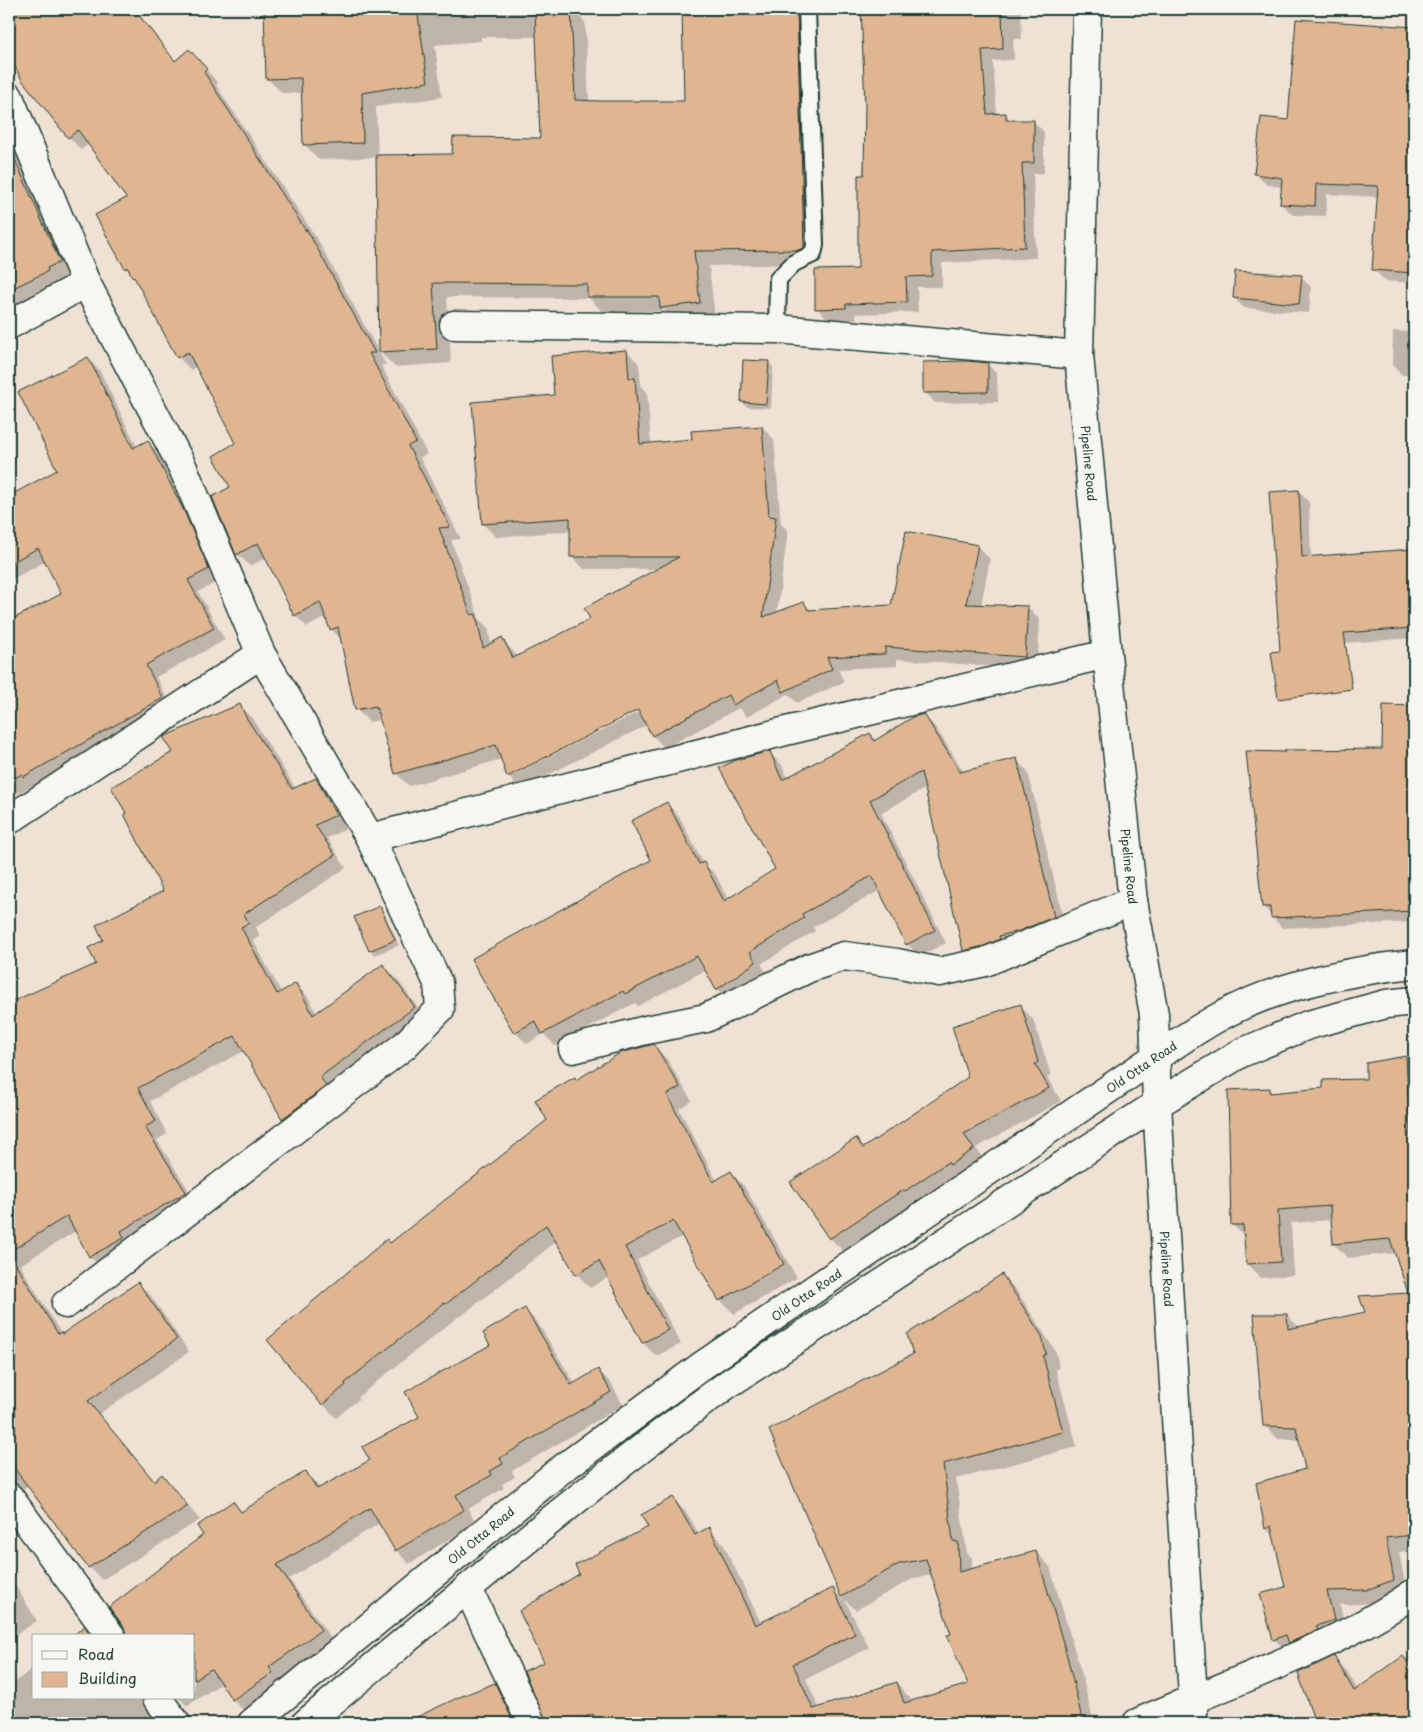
<svg xmlns="http://www.w3.org/2000/svg" width="1423" height="1732" font-family="'Playpen Sans',sans-serif">
	<style>
		.shadow { fill: #0003; fill-rule: evenodd }
		.building { fill: #e0b591; stroke: #1f3d34 }
		.lines { fill: none; stroke-linecap: round; stroke-linejoin: round }
		.service-casing { stroke: #1f3d34; stroke-width: 20 }
		.minor-casing { stroke: #1f3d34; stroke-width: 31 }
		.secondary-casing { stroke: #1f3d34; stroke-width: 31 }
		.service { stroke: #f6f6f2; stroke-width: 16 }
		.minor { stroke: #f6f6f2; stroke-width: 28 }
		.secondary { stroke: #f6f6f2; stroke-width: 28 }
		.labels { text-anchor: middle; dominant-baseline: central; stroke-width: 4; stroke-linejoin: round; paint-order: stroke }
		.street-label { font-size: 12px; fill: #1f3d34; stroke: #f6f6f2 }
	</style>
	<rect width="100%" height="100%" fill="#efe2d5"/>
	<filter id="ink" filterUnits="userSpaceOnUse"><feTurbulence type="fractalNoise" baseFrequency=".02" numOctaves="2"/><feDisplacementMap in="SourceGraphic" scale="10" xChannelSelector="R" yChannelSelector="G"/><feConvolveMatrix kernelMatrix="1 2 1 2 8 2 1 2 1" color-interpolation-filters="sRGB"/></filter>
	<g filter="url(#ink)">
		<g class="shadow">
			<path d="M9,9H135L176,62L189,51L218,83L216,85L319,242L386,365H381L427,454L420,458L461,539L451,540L480,620L488,628L491,644L502,639L518,657L592,620L659,569H584L571,556V531L496,537L483,524L556,396L627,351L639,364L641,386L647,392L651,444L693,440L762,427L774,439L781,524L788,531L777,613L804,603L812,611L892,607L977,546L990,559L981,605L1027,607L1040,620L1037,670L897,659V666L838,669L844,682L797,703L788,694L747,717L739,708L665,748L653,736L647,725L520,789L508,776L502,759L409,786L396,773L381,720L369,722L357,710L343,641L331,629L326,617L307,627L295,615L266,558L250,566L237,554L232,488L237,443L197,366L191,370L178,357L139,283L126,268L128,199L89,144L81,150L69,137L9,57ZM643,706L644,709L513,775V772Z"/>
			<path d="M265,9H572L585,22L589,102H685L683,9H806L811,25L819,262L814,264L709,266L715,318L676,322L665,311L603,312L589,298L447,297L451,363L395,367L380,352L378,157L319,160L305,145L303,93H282L267,78ZM481,37H537L541,139L454,155L378,157L376,107L442,97L435,45L481,41Z"/>
			<path d="M863,9H1021L1022,39H1013L1014,60L993,61L997,115H1006L1013,122L1033,121L1044,132V173L1033,174L1036,258L942,263V287H917L918,312L856,314V319H828L817,308L859,270L866,106Z"/>
			<path d="M1297,21L1414,29V283L1385,281L1374,270L1378,197L1327,194L1326,216L1293,215L1281,204L1282,187L1267,185L1255,174L1289,121Z"/>
			<path d="M9,136L73,275L59,281L63,289L9,321Z"/>
			<path d="M1301,277L1311,287L1309,313L1244,308L1234,298Z"/>
			<path d="M1393,331L1414,332V376L1402,375L1392,365Z"/>
			<path d="M88,359L100,371L137,447L148,442L159,454L195,524L219,581L198,592L225,640L156,677L173,710L36,787L34,785L9,798V621L63,595L46,561L9,581V498L59,471Z"/>
			<path d="M768,362L773,367L771,408L747,407L742,402Z"/>
			<path d="M987,364L997,374L998,402L935,403L925,392Z"/>
			<path d="M1299,492L1309,502L1311,557L1414,548V638L1291,647Z"/>
			<path d="M240,705L252,718L296,789L316,779L329,792L348,828L327,838L346,868L256,927L260,936L253,940L281,992L296,984L308,997L317,1014L383,965L396,978L427,1020L296,1131L283,1119L244,1051L150,1101L167,1134L157,1140L198,1205L103,1269L90,1257L76,1231L20,1265L62,1335L138,1283L151,1296L189,1352L99,1414L155,1482L162,1476L200,1520L102,1580L89,1567L29,1486L9,1497V1011L98,964L105,941L164,892L175,753Z"/>
			<path d="M1384,707H1414V922L1282,928L1263,906L1287,754L1383,750Z"/>
			<path d="M924,715L936,728L964,772L1016,759L1028,772L1066,929L977,962L965,950L926,788L881,813L946,943L920,956L907,944L881,890L813,927L815,931L761,964L768,975L729,1002L717,989L706,970L638,1006L635,1003L555,1046L544,1034L527,1044L515,1032L652,861L667,804L679,816L703,863L716,875L728,900L777,870L769,753L782,765L788,779L869,734L876,741Z"/>
			<path d="M380,907L384,912L399,945L375,955L370,951Z"/>
			<path d="M1020,1006L1033,1019L1051,1075L1047,1077L1061,1101L976,1148L986,1162L919,1203L917,1202L843,1251L830,1238L856,1140L865,1148L969,1077Z"/>
			<path d="M654,1046L667,1059L692,1101L679,1109L717,1181L731,1173L744,1186L797,1278L734,1314L720,1300L683,1236L637,1260L681,1344L656,1356L643,1343L609,1277L590,1288L577,1274L557,1241L460,1317L459,1316L358,1397L359,1399L336,1418L323,1404L391,1245L548,1120L577,1081Z"/>
			<path d="M1406,1058L1410,1061L1414,1060V1550L1399,1552L1407,1593L1380,1603L1340,1605L1347,1634L1288,1653L1274,1639L1286,1588L1275,1537L1266,1529L1257,1484L1306,1470L1300,1440L1278,1439L1265,1426L1287,1315L1300,1328L1367,1313L1410,1294L1396,1253L1348,1258L1334,1244L1332,1220L1291,1223L1294,1275L1261,1278L1247,1264L1245,1237L1232,1225L1270,1090L1273,1094L1324,1089L1367,1080Z"/>
			<path d="M1002,1275L1016,1290L1056,1352L1059,1368L1056,1370L1077,1447L956,1479L967,1553L972,1558V1569L1036,1552L1050,1567L1081,1672L1094,1723H548L546,1663L581,1575L649,1527L673,1499L687,1513L699,1534L709,1529L723,1543L761,1623L832,1589L843,1600L771,1431L915,1354ZM933,1575L970,1685L913,1702L897,1683L819,1708L806,1679L869,1648L845,1600L856,1610L914,1578Z"/>
			<path d="M524,1310L538,1323L575,1384L598,1370L611,1383L623,1405L512,1471L515,1477L502,1484L504,1488L468,1509L476,1523L409,1564L396,1550L380,1523L289,1579L334,1643L281,1680L285,1687L246,1713L233,1700L222,1683L187,1706L179,1698H194V1636L205,1535L233,1502L242,1512L306,1473L320,1488L372,1461L421,1418Z"/>
			<path d="M9,1575L37,1621L9,1639Z"/>
			<path d="M1414,1653V1723H1317L1300,1673L1333,1658L1347,1671L1358,1690Z"/>
			<path d="M34,1667V1698H161L154,1714L159,1723H9V1684L10,1686Z"/>
			<path d="M494,1684L509,1699L521,1723H407Z"/>
			<path d="M391,1719L395,1723H386Z"/>
		</g>
		<g class="building">
			<path d="M9,9H134L175,61L189,49L207,69L204,72L306,231V228L375,353H369L416,442L408,446L450,527L439,528L471,615L476,614L483,648L502,637L513,658L590,619L584,608L679,557H570V518L482,524L472,402L554,395L551,356L627,350L629,378H635L640,444L692,439L691,431L762,426L769,516L776,517L763,617L804,602L808,610L891,605L906,531L978,545L966,604L1028,606L1025,657L885,647V654L827,657L832,669L783,692L778,680L733,705L728,695L652,736L638,710L507,777L496,745L395,774L376,706L355,710L338,627L330,630L320,602L294,616L258,543L236,555L212,497L230,487L213,456L235,443L188,352L177,358L134,277L133,278L127,267L125,269L95,215L126,198L78,130L68,138L22,80L9,56Z"/>
			<path d="M264,9H417L428,82L362,93L363,143L303,145L301,78L266,79Z"/>
			<path d="M535,9H571L575,100L600,101H684L682,9H797L804,247L799,250L694,251L700,303L660,308L659,297H587V284L433,283L437,349L379,352L376,155L452,154L453,137L540,138Z"/>
			<path d="M861,9H1002L1003,49L982,50L987,114L1006,113V120H1034V163H1022L1025,247L932,252V276L906,277L907,302L846,304V308L815,309V270L858,269V175H864L865,106Z"/>
			<path d="M1296,19L1414,27V273L1372,270L1378,186L1316,184L1315,206L1280,204L1282,178L1254,174L1261,117L1288,120Z"/>
			<path d="M9,146L60,262L47,268L48,271L9,290Z"/>
			<path d="M1235,271L1302,275L1299,304L1233,298Z"/>
			<path d="M88,357L133,448L148,440L184,511L209,569L188,580L214,628L146,665L163,698L23,777L22,774L9,781V621L61,594L38,548L9,564V496L57,470L18,392Z"/>
			<path d="M743,360L769,361L766,404L741,402Z"/>
			<path d="M968,361L988,363V392L923,393V362Z"/>
			<path d="M1299,490L1302,557L1414,549V628L1344,633L1352,689L1278,699L1271,652L1280,651L1269,492Z"/>
			<path d="M240,704L246,717L292,789L316,778L336,815L315,825L335,855L244,914L249,923L241,927L277,994L296,983L313,1015L383,964L415,1007L320,1077L326,1086L282,1119L235,1036L138,1088L156,1121L145,1127L186,1192L121,1231L124,1238L89,1257L67,1216L9,1252V1003L96,964L88,948L103,940L96,925L163,891L124,814L126,813L111,787L173,752L163,737Z"/>
			<path d="M1383,705L1414,706V911L1271,918L1270,907H1262L1246,751L1285,752V750L1382,749Z"/>
			<path d="M924,714L960,772L1017,758L1054,917L1019,931L999,936L1000,939L984,946L963,951L921,772L870,800L935,930L906,945L872,876L802,914L804,918L750,952L756,962L716,990L697,956L625,994L623,991L542,1034L535,1021L514,1033L471,959L651,860L631,821L667,802L699,864L704,862L724,901L775,869L719,768L736,760L770,751L782,780L870,733L874,741L913,717Z"/>
			<path d="M380,906L395,940L369,951L354,917Z"/>
			<path d="M1021,1004L1038,1062L1035,1064L1049,1088L964,1134L974,1149L950,1165L948,1162L905,1191L903,1190L829,1239L790,1182L856,1138L863,1148L968,1077L952,1026Z"/>
			<path d="M654,1044L680,1087L667,1095L713,1182L731,1171L784,1264L719,1301L673,1221L625,1247L668,1330L642,1343L599,1261L576,1275L546,1225L446,1304L444,1303L345,1383L346,1385L322,1405L267,1340L387,1239L390,1243L547,1120L535,1100L575,1077L576,1080L620,1053Z"/>
			<path d="M1406,1056L1414,1194V1535L1386,1538L1394,1580L1366,1590L1327,1591L1334,1620L1316,1626L1318,1630L1289,1643L1286,1635L1273,1640L1260,1594L1285,1587L1271,1526L1265,1529L1256,1483L1305,1469L1296,1427L1263,1426L1254,1314H1287L1288,1329L1365,1312L1359,1296L1408,1293L1390,1239L1333,1244L1330,1206L1278,1210L1281,1262L1246,1264L1243,1225H1231L1228,1090L1270,1088V1093L1323,1088V1080L1366,1079V1063Z"/>
			<path d="M9,1253L58,1334L61,1332L62,1334L138,1282L177,1339L88,1401L154,1481L162,1474L188,1506L88,1568L9,1461Z"/>
			<path d="M1002,1274L1042,1336L1046,1354L1043,1356L1063,1432L943,1464L953,1541L958,1542L959,1572L1036,1551L1067,1656L1083,1723H596L593,1714L571,1723H546L524,1671L544,1662L519,1611L579,1574L575,1565L648,1527L641,1515L673,1497L695,1535L709,1527L755,1625L833,1588L855,1634L793,1664L813,1709L897,1682L904,1703L968,1684L947,1635L951,1634L926,1559L899,1564L841,1597L769,1430L913,1354L907,1334Z"/>
			<path d="M525,1308L571,1385L598,1369L611,1392L500,1458L503,1464L490,1471L492,1475L456,1495L464,1510L395,1551L370,1508L277,1565L321,1630L269,1667L273,1673L232,1700L211,1669L194,1680V1636H126L124,1627L109,1607L203,1535L197,1526L233,1501L241,1512L306,1471L317,1489L370,1460L362,1447L419,1417L405,1392L490,1345L483,1333Z"/>
			<path d="M85,1626L91,1636H72Z"/>
			<path d="M1334,1656L1354,1691L1403,1656L1414,1672V1723H1315L1298,1673Z"/>
			<path d="M495,1683L514,1723H404L457,1698Z"/>
		</g>
		<g class="lines">
			<defs>
				<path id="service" d="M777,329L778,279L794,263L813,254L815,245L807,9"/>
				<g id="minor">
					<path id="s1" d="M1087,9L1079,355L1107,654L1133,901L1154,1014L1157,1104L1193,1698V1723"/>
					<path d="M9,97L86,283L183,468L261,654L370,838L438,983L440,1009L404,1046L66,1304"/>
					<path d="M9,325L86,283"/>
					<path d="M454,325L777,329L1079,355"/>
					<path d="M9,820L261,654"/>
					<path d="M370,838L786,731L1107,654"/>
					<path d="M573,1049L646,1030L706,1018L809,968L844,956L897,963L939,972L985,962L1133,901"/>
					<path d="M9,1497L111,1636"/>
					<path d="M468,1589L531,1723"/>
					<path d="M157,1698L176,1723"/>
					<path d="M1137,1723C1229,1682 1332,1650 1414,1593"/>
				</g>
				<g id="secondary">
					<path id="s2" d="M252,1723L558,1472L703,1365L1154,1058C1176,1044 1197,1029 1219,1017C1274,986 1352,970 1414,964"/>
					<path d="M306,1723C445,1608 582,1489 728,1384L1157,1104L1241,1053L1308,1025L1386,1004L1414,1001"/>
				</g>
			</defs>
			<use href="#service" class="service-casing"/>
			<use href="#minor" class="minor-casing"/>
			<use href="#secondary" class="secondary-casing"/>
			<use href="#service" class="service"/>
			<use href="#minor" class="minor"/>
			<use href="#secondary" class="secondary"/>
		</g>
	</g>
	<g class="labels">
		<g class="street-label">
			<text stroke="none"><textPath href="#s1" startOffset="455">Pipeline Road</textPath></text>
			<text stroke="none"><textPath href="#s1" startOffset="860">Pipeline Road</textPath></text>
			<text stroke="none"><textPath href="#s2" startOffset="1106">Old Otta Road</textPath></text>
			<text stroke="none"><textPath href="#s1" startOffset="1265">Pipeline Road</textPath></text>
			<text stroke="none"><textPath href="#s2" startOffset="701">Old Otta Road</textPath></text>
			<text stroke="none"><textPath href="#s2" startOffset="296">Old Otta Road</textPath></text>
		</g>
	</g>
	<rect width="1423" height="1732" fill="none" stroke="#f6f6f2" stroke-width="30"/>
	<rect x="15" y="15" width="1393" height="1702" fill="none" stroke="#1f3d34" stroke-width="2" filter="url(#ink)"/>
	<rect x="32" y="1634" width="162" height="65" fill="#f6f6f2" stroke="#a0aca6"/>
	<rect x="42" y="1651" width="25" height="8" fill="#f6f6f2" stroke="#a0aca6"/>
	<text x="78" y="1660" font-size="15" fill="#1f3d34">Road</text>
	<rect x="42" y="1672" width="25" height="15" fill="#e0b591" stroke="#a0aca6"/>
	<text x="78" y="1684" font-size="15" fill="#1f3d34">Building</text>
</svg>
